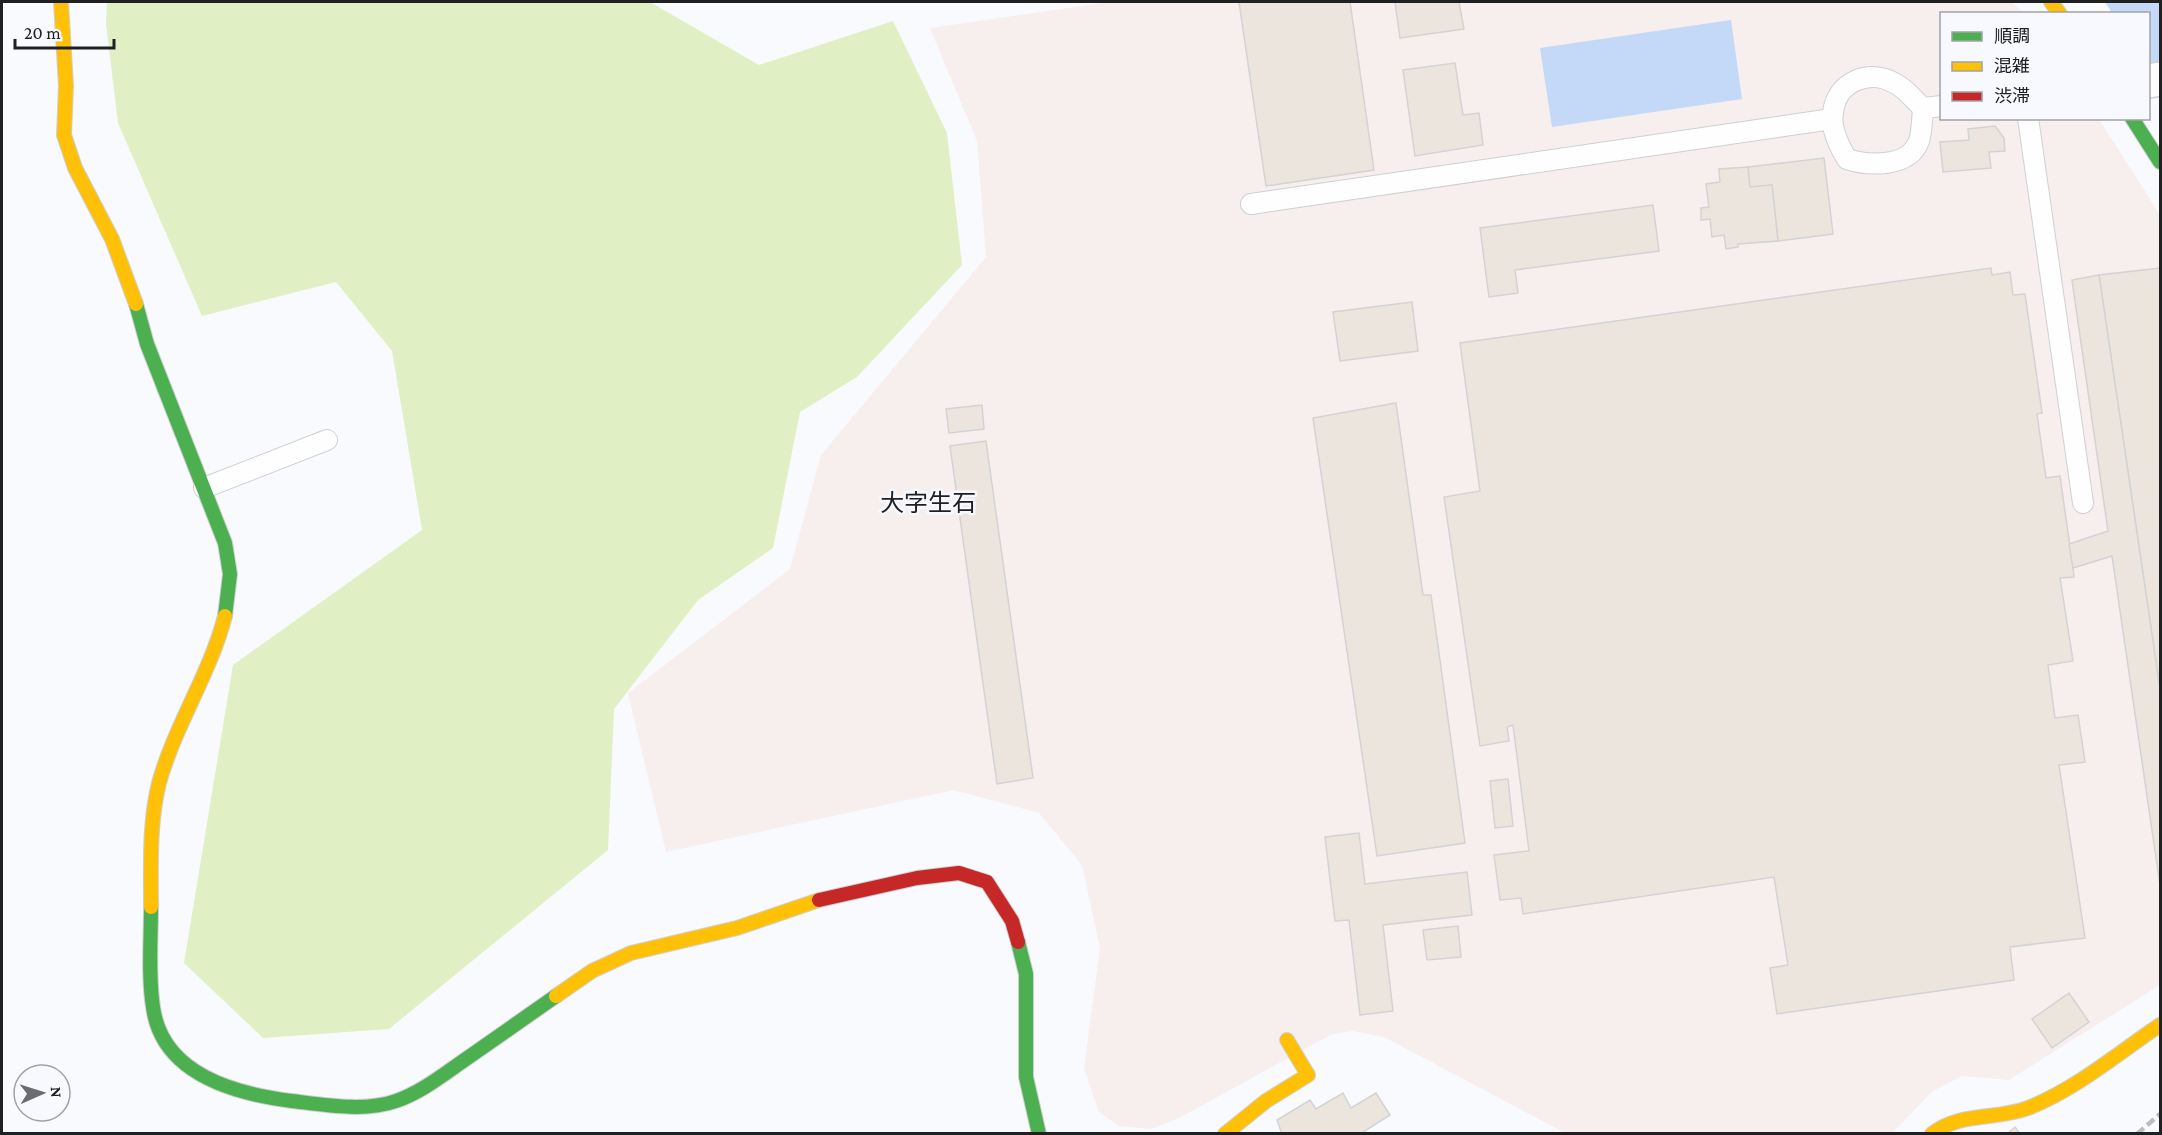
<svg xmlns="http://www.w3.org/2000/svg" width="2162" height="1135" font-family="'Crimson Pro','Noto Sans JP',serif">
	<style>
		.industrial { fill: #f7eeee }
		.green { fill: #e1efc5 }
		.water { fill: #c4d8f7 }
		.building { fill: #ebe5de; stroke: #d3d3d3; stroke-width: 1.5 }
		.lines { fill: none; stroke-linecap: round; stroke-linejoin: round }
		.lane-casing { stroke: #cfd0d2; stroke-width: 22 }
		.street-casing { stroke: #cfd0d2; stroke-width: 36 }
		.fast-casing { stroke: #cfd0d2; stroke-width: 16 }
		.slow-casing { stroke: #cfd0d2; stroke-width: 16 }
		.jam-casing { stroke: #cfd0d2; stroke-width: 16 }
		.lane { stroke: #fefeff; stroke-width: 20 }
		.street { stroke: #fefeff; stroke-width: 33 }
		.fast { stroke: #4caf50; stroke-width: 14 }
		.slow { stroke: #ffc107; stroke-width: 14 }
		.jam { stroke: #c62828; stroke-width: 14 }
		.rail { stroke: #bbbbbc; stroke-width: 4.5; stroke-dasharray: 9 4.5; stroke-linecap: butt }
		.labels { text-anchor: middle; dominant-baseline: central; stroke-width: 5; stroke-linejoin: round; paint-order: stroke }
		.quarter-label { font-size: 24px; fill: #202023; stroke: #f8f9fe }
	</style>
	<rect width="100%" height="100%" fill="#f9fafd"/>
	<path class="industrial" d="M1110,2H2012L2023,13L1942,14V118L2099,119L2160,215V985L2009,1080L1962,1076L1933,1091L1892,1133H1565L1384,1037L1353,1031L1332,1034L1179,1118L1151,1129L1119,1126L1099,1112L1084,1068L1100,948L1082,865L1039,813L954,790L666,852L628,693L790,569L821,455L986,257L977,141L930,28Z"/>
	<path class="green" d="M107,2H650L759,65L893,21L947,133L962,265L857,377L800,412L773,548L698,600L614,709L608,850L389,1029L263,1038L184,963L233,665L422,530L392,351L336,282L202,316L118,123L106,24Z"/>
	<g class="water">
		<path d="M2105,2H2160V98L2149,77L2148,14L2112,13Z"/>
		<path d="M1731,20L1742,99L1552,127L1540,48Z"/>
	</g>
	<g class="building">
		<path d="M1239,2H1350L1374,170L1266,186Z"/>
		<path d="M1395,2H1459L1464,29L1400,38Z"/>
		<path d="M1455,63L1463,115L1479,113L1483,145L1415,156L1403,70Z"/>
		<path d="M1995,126L2004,138L2005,151L1989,152L1991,168L1943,172L1940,142L1969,140L1968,129Z"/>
		<path d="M1824,158L1833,234L1778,241L1772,185L1750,187L1748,167Z"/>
		<path d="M1748,167L1750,187L1772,185L1778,241L1738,244V247L1726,249L1724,235L1712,237L1710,219L1701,220V208L1709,207L1706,184L1720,182L1719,169Z"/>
		<path d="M1653,205L1659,251L1515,270L1518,293L1489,297L1480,228Z"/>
		<path d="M1991,268L1992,275L2010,272L2013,295L2025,294L2042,413L2037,414L2046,478L2060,476L2073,568L2074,577L2060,578L2073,661L2048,665L2055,718L2078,715L2085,762L2059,765L2085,938L2010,947L2014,980L1777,1014L1770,968L1788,965L1774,877L1523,914L1521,898L1500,900L1494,855L1529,851L1513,725L1507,727L1509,741L1480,746L1444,497L1480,491L1460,343Z"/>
		<path d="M2160,268V689L2099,275Z"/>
		<path d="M2099,275L2160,689V885L2112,556L2073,568L2069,544L2108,531L2072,280Z"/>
		<path d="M1412,302L1418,351L1340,361L1333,312Z"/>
		<path d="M1396,403L1423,595H1431L1465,843L1377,856L1313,418Z"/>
		<path d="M982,405L984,429L949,433L946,409Z"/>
		<path d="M986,441L1033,778L997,784L950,446Z"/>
		<path d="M1508,779L1513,826L1495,828L1490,781Z"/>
		<path d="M1359,833L1365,884L1467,872L1472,915L1383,925L1393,1011L1360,1015L1349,920L1335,921L1325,837Z"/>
		<path d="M1458,926L1461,957L1427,960L1423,930Z"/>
		<path d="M2069,993L2089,1022L2052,1048L2032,1019Z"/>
		<path d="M1343,1093L1351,1108L1376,1093L1390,1115L1360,1134H1282L1277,1120L1310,1100L1316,1109Z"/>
		<path d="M2015,1127L2020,1134H2007Z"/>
	</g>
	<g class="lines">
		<defs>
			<g id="lane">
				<path d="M1923,108C1922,119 1922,132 1919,141C1909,168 1868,166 1847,159C1839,146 1830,128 1833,112C1837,81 1870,68 1896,84C1906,89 1915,101 1923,108L1942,106"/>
				<path d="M2028,118L2083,503"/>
				<path d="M1251,204L1832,119"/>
				<path d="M204,488L327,440"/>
			</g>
			<path id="street" d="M2148,81L2160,79"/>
			<g id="fast">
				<path d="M2132,118L2160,162"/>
				<path d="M136,304L147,344L225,543L230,574L225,616"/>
				<path d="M151,907C151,940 148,975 153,1007C162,1075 236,1094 292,1101C325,1105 365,1112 396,1101C422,1092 444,1074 466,1059C496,1038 526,1017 556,996"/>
				<path d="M1018,942L1026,974V1077L1039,1134"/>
			</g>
			<g id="slow">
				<path d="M61,2L66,86L64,135L75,168L112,239L136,304"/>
				<path d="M2051,2L2060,14"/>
				<path d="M151,907C151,866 149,823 159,783C175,725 210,674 225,616"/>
				<path d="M556,996L592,971L631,953L737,928L819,900"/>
				<path d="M1225,1134L1266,1101L1308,1075L1287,1040"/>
				<path d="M1932,1134C1959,1112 1996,1120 2028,1108C2076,1089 2117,1054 2160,1025"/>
			</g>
			<path id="jam" d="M819,900L917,878L959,873L987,882L1012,921L1018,942"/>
		</defs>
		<use href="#lane" class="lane-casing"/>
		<use href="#street" class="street-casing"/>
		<use href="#fast" class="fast-casing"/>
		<use href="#slow" class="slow-casing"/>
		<use href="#jam" class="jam-casing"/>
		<use href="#lane" class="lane"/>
		<use href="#street" class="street"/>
		<use href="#fast" class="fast"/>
		<use href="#slow" class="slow"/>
		<use href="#jam" class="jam"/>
		<path class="rail" d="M2137,1134L2160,1114"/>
	</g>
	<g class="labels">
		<g class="quarter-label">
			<text x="928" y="502">大字生石</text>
		</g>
	</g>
	<rect width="2162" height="1135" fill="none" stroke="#202023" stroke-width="6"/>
	<rect x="1940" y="12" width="210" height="108" fill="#f8f9fe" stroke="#a2a2a6" stroke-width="1.5"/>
	<rect x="1952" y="32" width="30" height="9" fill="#4caf50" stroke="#a2a2a6" stroke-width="1.5"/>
	<text x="1994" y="42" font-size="18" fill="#202023">順調</text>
	<rect x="1952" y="62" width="30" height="9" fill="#ffc107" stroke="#a2a2a6" stroke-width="1.5"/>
	<text x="1994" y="72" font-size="18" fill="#202023">混雑</text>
	<rect x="1952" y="92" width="30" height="9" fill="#c62828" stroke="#a2a2a6" stroke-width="1.5"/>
	<text x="1994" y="102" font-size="18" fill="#202023">渋滞</text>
	<g transform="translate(42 1093) rotate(87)"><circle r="28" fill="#f8f9fe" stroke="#a2a2a6" stroke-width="1.5"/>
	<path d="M0-4.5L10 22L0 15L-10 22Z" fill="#6c6c6f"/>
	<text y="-9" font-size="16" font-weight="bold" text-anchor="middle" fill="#202023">N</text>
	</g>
	<path d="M15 39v9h99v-9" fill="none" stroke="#202023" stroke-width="3"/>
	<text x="24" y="39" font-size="18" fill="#202023" stroke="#f8f9fe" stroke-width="4.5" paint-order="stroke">20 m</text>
</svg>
